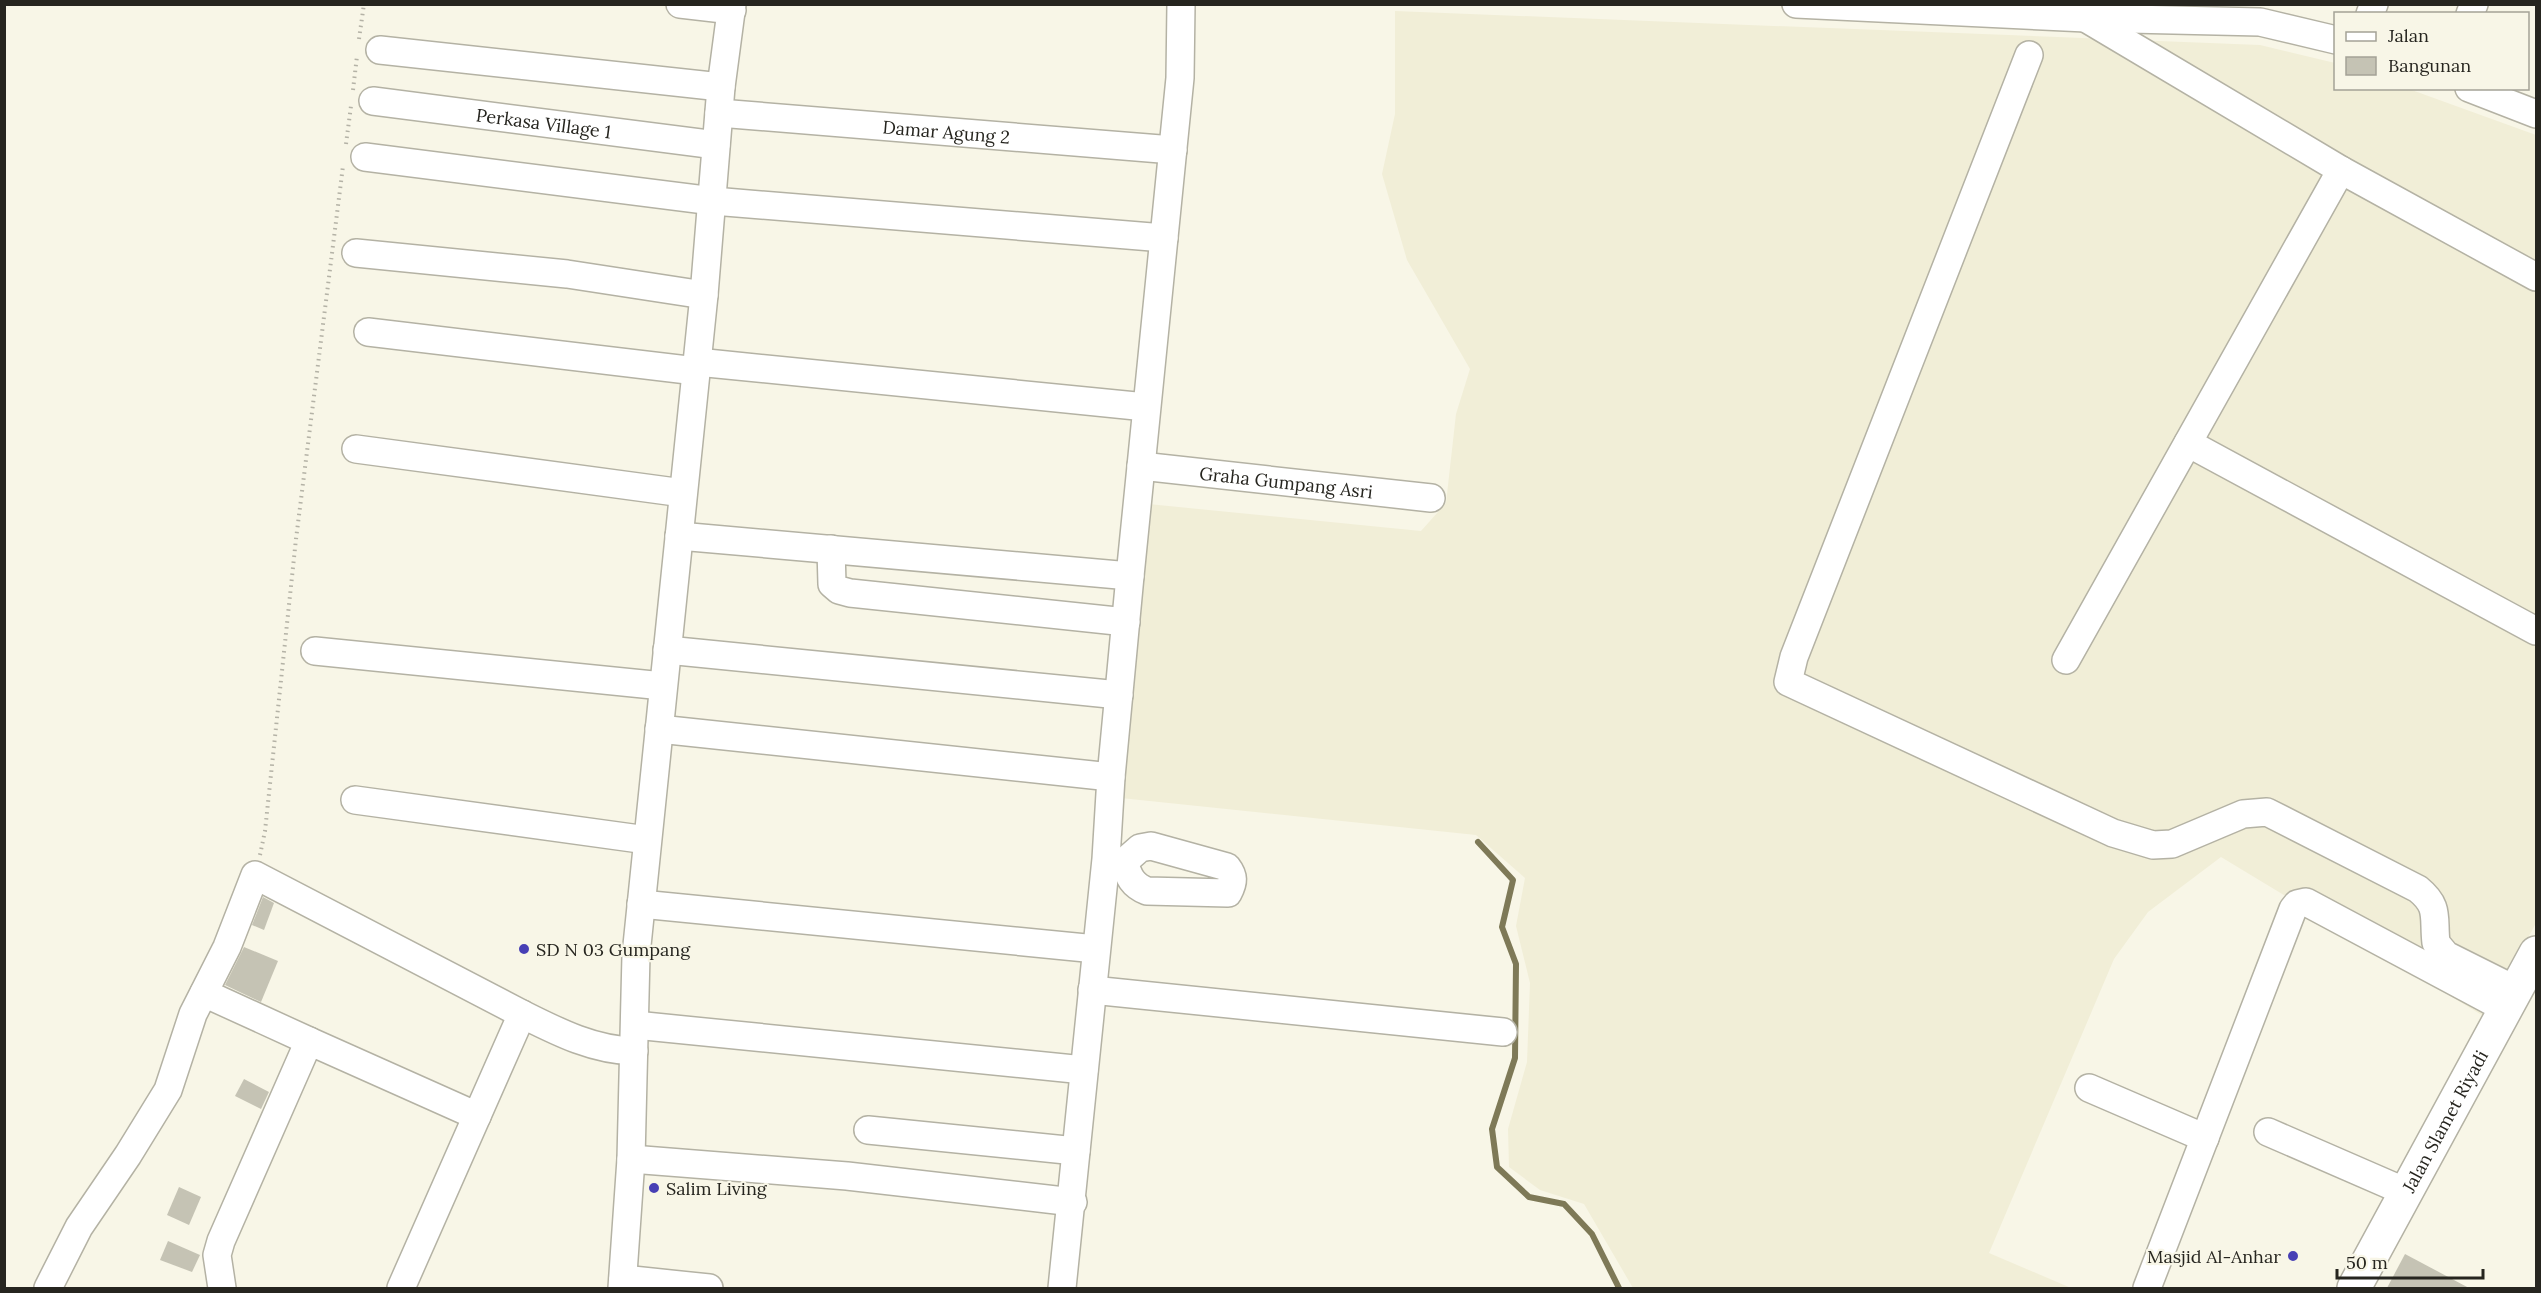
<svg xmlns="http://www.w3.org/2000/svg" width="2541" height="1293" font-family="Lora,serif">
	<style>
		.built { fill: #f1eed7 }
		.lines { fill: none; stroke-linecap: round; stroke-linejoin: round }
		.stream { stroke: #7e7957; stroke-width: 6 }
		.building { fill: #c5c3b4 }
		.minor-casing { stroke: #b4b2a4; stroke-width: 30 }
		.major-casing { stroke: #b4b2a4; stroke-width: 36 }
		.path { stroke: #b4b2a6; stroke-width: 4; stroke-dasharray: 1.5 4.5; stroke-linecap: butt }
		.minor { stroke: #fff; stroke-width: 27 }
		.major { stroke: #fff; stroke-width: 33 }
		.poi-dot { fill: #473fb5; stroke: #f8f6e7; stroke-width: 2 }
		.labels { text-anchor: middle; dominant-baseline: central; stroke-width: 4.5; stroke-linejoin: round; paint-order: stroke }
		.street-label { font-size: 18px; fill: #26251f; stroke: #f8f6e7 }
		.poi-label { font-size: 18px; fill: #26251f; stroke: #f8f6e7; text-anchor: start }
	</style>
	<rect width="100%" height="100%" fill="#f8f6e7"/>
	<path class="built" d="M1395,11L2260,45L2335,63L2336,88L2409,89L2536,135V923L2485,1017L2221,857L2148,912L2114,959L1989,1253L2071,1288H1633L1584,1204L1540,1190L1509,1167L1508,1129L1527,1062L1530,983L1516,926L1525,878L1476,835L1111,797L1138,503L1421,531L1446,503L1456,414L1470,369L1407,260L1382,174L1395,114Z"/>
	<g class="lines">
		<path class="stream" d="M1478,842L1513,880L1502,927L1516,964L1515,1058L1492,1129L1497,1167L1529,1197L1564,1204L1592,1234L1619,1288"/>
	</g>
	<g class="building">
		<path d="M263,897L274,903L264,930L252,925Z"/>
		<path d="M244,947L278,961L261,1002L225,985Z"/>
		<path d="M244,1079L269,1092L261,1109L235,1096Z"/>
		<path d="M179,1187L201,1197L189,1225L167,1215Z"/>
		<path d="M168,1241L200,1255L192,1272L160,1260Z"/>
		<path d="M2405,1254L2469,1288H2387Z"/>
	</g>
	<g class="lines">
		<defs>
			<g id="minor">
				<path d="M680,4L732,10"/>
				<path d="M1796,4L2086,18L2260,22L2336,40"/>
				<path d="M2370,14L2374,4"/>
				<path d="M2470,14L2474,4"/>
				<path d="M2087,19L2341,170L2536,277"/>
				<path d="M380,50L721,87"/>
				<path d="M2029,55L1794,657L1788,682L2113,833L2153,845L2172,844L2243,814L2267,812L2418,889C2440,907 2433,917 2436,943L2446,955L2516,990"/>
				<path d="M2469,88L2536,114"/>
				<path id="s1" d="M373,101L716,145"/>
				<path id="s2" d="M719,113L1173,150"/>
				<path d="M365,157L713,201L1164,238"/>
				<path d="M356,253L567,274L704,295"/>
				<path d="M368,332L696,371"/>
				<path d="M697,362L1146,407"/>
				<path d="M2188,443L2536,631"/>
				<path d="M356,449L683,493"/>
				<path id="s3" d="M1141,466L1431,498"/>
				<path d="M679,536L1130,576"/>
				<path d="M831,549L832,584L839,590L850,593L1126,622"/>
				<path d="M667,650L1119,695"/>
				<path d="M315,651L663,686"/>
				<path d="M2066,660L2341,170"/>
				<path d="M659,729L1111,777"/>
				<path d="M355,800L647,840"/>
				<path d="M1151,846L1227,867C1234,876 1234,882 1228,893L1147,891C1132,885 1129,877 1124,862L1140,848Z"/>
				<path d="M641,904L1096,949"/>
				<path d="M1092,990L1503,1032"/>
				<path d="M204,993L309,1041"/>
				<path d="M635,1025L1084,1070"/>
				<path d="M2089,1088L2205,1138"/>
				<path d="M868,1130L1076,1151"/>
				<path d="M2268,1132L2406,1192"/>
				<path d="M631,1159L847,1176L1073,1202"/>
				<path d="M623,1279L709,1288"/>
				<path d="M48,1288L79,1227L128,1155L168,1090L193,1014L227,947L255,875L522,1014"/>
				<path d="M222,1288L217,1255L221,1241L309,1041L477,1116"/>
				<path d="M401,1288L522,1014C558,1032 593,1050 634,1051"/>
				<path d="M622,1288L631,1159L636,955L704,295L721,87L732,4"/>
				<path d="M1062,1288L1106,859L1111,777L1130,576L1180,78L1181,4"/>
				<path d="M2147,1288L2293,909L2297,904L2306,902L2506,1009"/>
			</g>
			<g id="major">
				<path id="s4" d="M2354,1288L2536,953"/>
			</g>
		</defs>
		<use href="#minor" class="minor-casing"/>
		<use href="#major" class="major-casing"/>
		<g class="path">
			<path d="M359,39L364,4"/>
			<path d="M353,90L357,56"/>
			<path d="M346,144L351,106"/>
			<path d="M260,855L265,831L296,539L343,166"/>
		</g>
		<use href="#minor" class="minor"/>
		<use href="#major" class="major"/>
	</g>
	<g class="poi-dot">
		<circle cx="524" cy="949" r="6"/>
		<circle cx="654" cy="1188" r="6"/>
		<circle cx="2293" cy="1256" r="6"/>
	</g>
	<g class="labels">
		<g class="street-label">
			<text stroke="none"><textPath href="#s1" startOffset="172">Perkasa Village 1</textPath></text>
			<text stroke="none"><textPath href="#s2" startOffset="228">Damar Agung 2</textPath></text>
			<text stroke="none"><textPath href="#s3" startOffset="146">Graha Gumpang Asri</textPath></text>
			<text stroke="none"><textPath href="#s4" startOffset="190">Jalan Slamet Riyadi</textPath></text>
		</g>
		<g class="poi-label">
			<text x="536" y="949">SD N 03 Gumpang</text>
			<text x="666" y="1188">Salim Living</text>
			<text x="2281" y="1256" text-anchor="end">Masjid Al-Anhar</text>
		</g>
	</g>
	<rect width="2541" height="1293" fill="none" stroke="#26251f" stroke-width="12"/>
	<rect x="2334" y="12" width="195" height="78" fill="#f8f6e7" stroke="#a4a297" stroke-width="1.5"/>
	<rect x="2346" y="32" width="30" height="9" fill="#ffffff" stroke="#a4a297" stroke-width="1.5"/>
	<text x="2388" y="42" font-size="18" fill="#26251f">Jalan</text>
	<rect x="2346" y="57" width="30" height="18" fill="#c5c3b4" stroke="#a4a297" stroke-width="1.5"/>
	<text x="2388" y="72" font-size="18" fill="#26251f">Bangunan</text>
	<path d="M2337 1269v9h146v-9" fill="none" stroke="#26251f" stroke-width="3"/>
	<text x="2346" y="1269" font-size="18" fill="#26251f" stroke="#f8f6e7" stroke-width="4.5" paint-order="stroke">50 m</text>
</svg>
